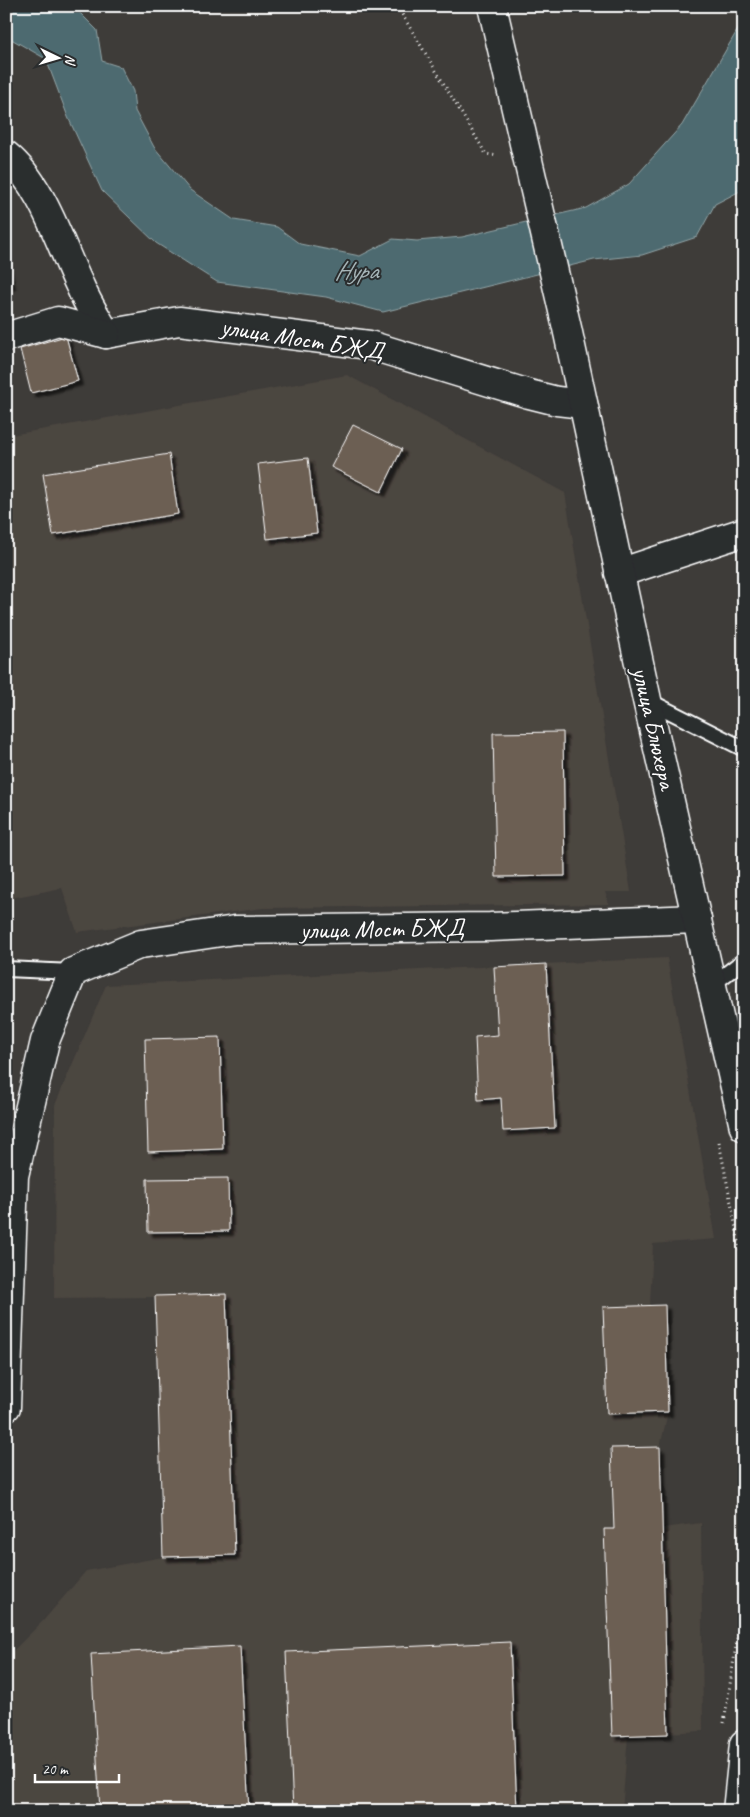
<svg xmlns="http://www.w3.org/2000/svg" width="750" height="1817" font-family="Caveat,sans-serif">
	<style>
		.built { fill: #4c4640 }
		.water { fill: #4d6b70; stroke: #94a6a9 }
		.building { fill: #6c5e52; stroke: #fff; filter: url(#shadow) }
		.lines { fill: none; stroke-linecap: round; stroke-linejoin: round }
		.service-casing { stroke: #fff; stroke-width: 18 }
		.minor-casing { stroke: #fff; stroke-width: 31 }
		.secondary-casing { stroke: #fff; stroke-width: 31 }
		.path { stroke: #fff; stroke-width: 3; stroke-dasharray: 1 4; stroke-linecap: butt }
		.service { stroke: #2a2d2e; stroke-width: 14 }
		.minor { stroke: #2a2d2e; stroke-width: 28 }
		.secondary { stroke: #2a2d2e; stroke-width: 28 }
		.labels { text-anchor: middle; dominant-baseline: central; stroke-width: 4; stroke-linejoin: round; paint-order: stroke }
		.street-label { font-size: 25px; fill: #fff; stroke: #2a2d2e }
		.water-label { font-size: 26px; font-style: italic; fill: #a6b5b8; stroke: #2a2d2e }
	</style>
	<defs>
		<filter id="shadow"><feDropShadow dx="4.5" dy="4.5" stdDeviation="1" flood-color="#0009"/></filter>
	</defs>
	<rect width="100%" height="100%" fill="#3e3c39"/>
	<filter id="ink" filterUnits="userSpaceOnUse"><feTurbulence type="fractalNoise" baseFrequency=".02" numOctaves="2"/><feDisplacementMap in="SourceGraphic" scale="10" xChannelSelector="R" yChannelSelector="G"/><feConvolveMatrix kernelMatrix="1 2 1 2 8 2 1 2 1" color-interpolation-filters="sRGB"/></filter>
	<g filter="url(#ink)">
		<g class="built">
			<path d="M347,375L565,493L631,892H605L609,904L263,908L77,932L62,888L6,899V436Z"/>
			<path d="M667,958L716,1239L653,1244L650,1305H665L668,1412L660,1447L663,1528L701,1523L703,1731L628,1735L622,1811H6V1658L43,1621L86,1571L163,1557L155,1297L54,1298L55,1105L106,985Z"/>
		</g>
		<path class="water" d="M6,6H73L97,30L102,61L121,67L133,91L135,111L154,147L190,190L234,220L277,227L300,244L360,256L393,239L417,241L462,237L586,208L629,184L682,125L744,19V189L715,204L697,237L642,255L594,260L383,312L326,297L217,282L156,243L102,191L68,117L46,59L6,36Z"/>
		<g class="building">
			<path d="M6,261L11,285L6,286Z"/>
			<path d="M66,336L78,381L31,393L20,349Z"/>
			<path d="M353,425L402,449L381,492L331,467Z"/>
			<path d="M169,454L178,514L53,535L43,474Z"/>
			<path d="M308,458L317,533L267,539L258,464Z"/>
			<path d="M563,732L565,876L496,877L493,733Z"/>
			<path d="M546,964L555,1128L503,1131L501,1098L478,1100L475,1037L498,1035L494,967Z"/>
			<path d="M220,1037L223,1149L148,1152L145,1039Z"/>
			<path d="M228,1178L229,1231L148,1232L147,1179Z"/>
			<path d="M226,1294L235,1555L163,1557L155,1296Z"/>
			<path d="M665,1305L668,1412L607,1414L603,1307Z"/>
			<path d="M660,1447L668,1734L612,1736L604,1529H614L611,1448Z"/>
			<path d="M510,1642L517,1811H293L286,1652Z"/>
			<path d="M240,1646L249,1811H100L91,1654Z"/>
		</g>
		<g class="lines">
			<defs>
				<g id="service">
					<path d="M647,700L744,749"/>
					<path d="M6,969L73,972"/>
					<path d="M712,985L744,960"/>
				</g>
				<g id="minor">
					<path d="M6,155C43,185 60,245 80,286C87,303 97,318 106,334L179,321L369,345L529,394L557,401L583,404"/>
					<path d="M6,337L58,321L106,334"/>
					<path d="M619,573L744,532"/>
					<path d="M6,1407L14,1176L45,1041L73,972L141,944L235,930L490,927L697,919"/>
				</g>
				<g id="secondary">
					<path d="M492,6L567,328L647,700L744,1127"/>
					<path d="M737,1811L744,1744"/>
				</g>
			</defs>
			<use href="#service" class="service-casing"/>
			<use href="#minor" class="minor-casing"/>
			<use href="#secondary" class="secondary-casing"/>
			<g class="path">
				<path d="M397,6L486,154L498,156"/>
				<path d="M719,1142L744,1269"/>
				<path d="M724,1723L744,1594"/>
			</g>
			<use href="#service" class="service"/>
			<use href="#minor" class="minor"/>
			<use href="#secondary" class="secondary"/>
		</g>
	</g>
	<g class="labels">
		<g class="street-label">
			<text transform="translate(302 339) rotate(9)">улица Мост БЖД</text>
			<text transform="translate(654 728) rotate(77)">улица Блюхера</text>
			<text transform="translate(382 929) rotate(-1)">улица Мост БЖД</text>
		</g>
		<g class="water-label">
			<text x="356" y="270">Нура</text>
		</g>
	</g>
	<rect width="750" height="1817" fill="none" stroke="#2a2d2e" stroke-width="25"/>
	<rect x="12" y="12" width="725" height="1792" fill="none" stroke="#fff" stroke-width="2" filter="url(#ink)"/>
	<g transform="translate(58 58) rotate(95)" stroke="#2a2d2e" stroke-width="4" paint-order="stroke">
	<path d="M0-4L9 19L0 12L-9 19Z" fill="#ffffff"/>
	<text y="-8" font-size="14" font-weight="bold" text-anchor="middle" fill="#ffffff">N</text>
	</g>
	<path d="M35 1774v8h84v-8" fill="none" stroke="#ffffff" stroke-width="2.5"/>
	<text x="42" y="1774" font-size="15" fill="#ffffff" stroke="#2a2d2e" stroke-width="4" paint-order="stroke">20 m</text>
</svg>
